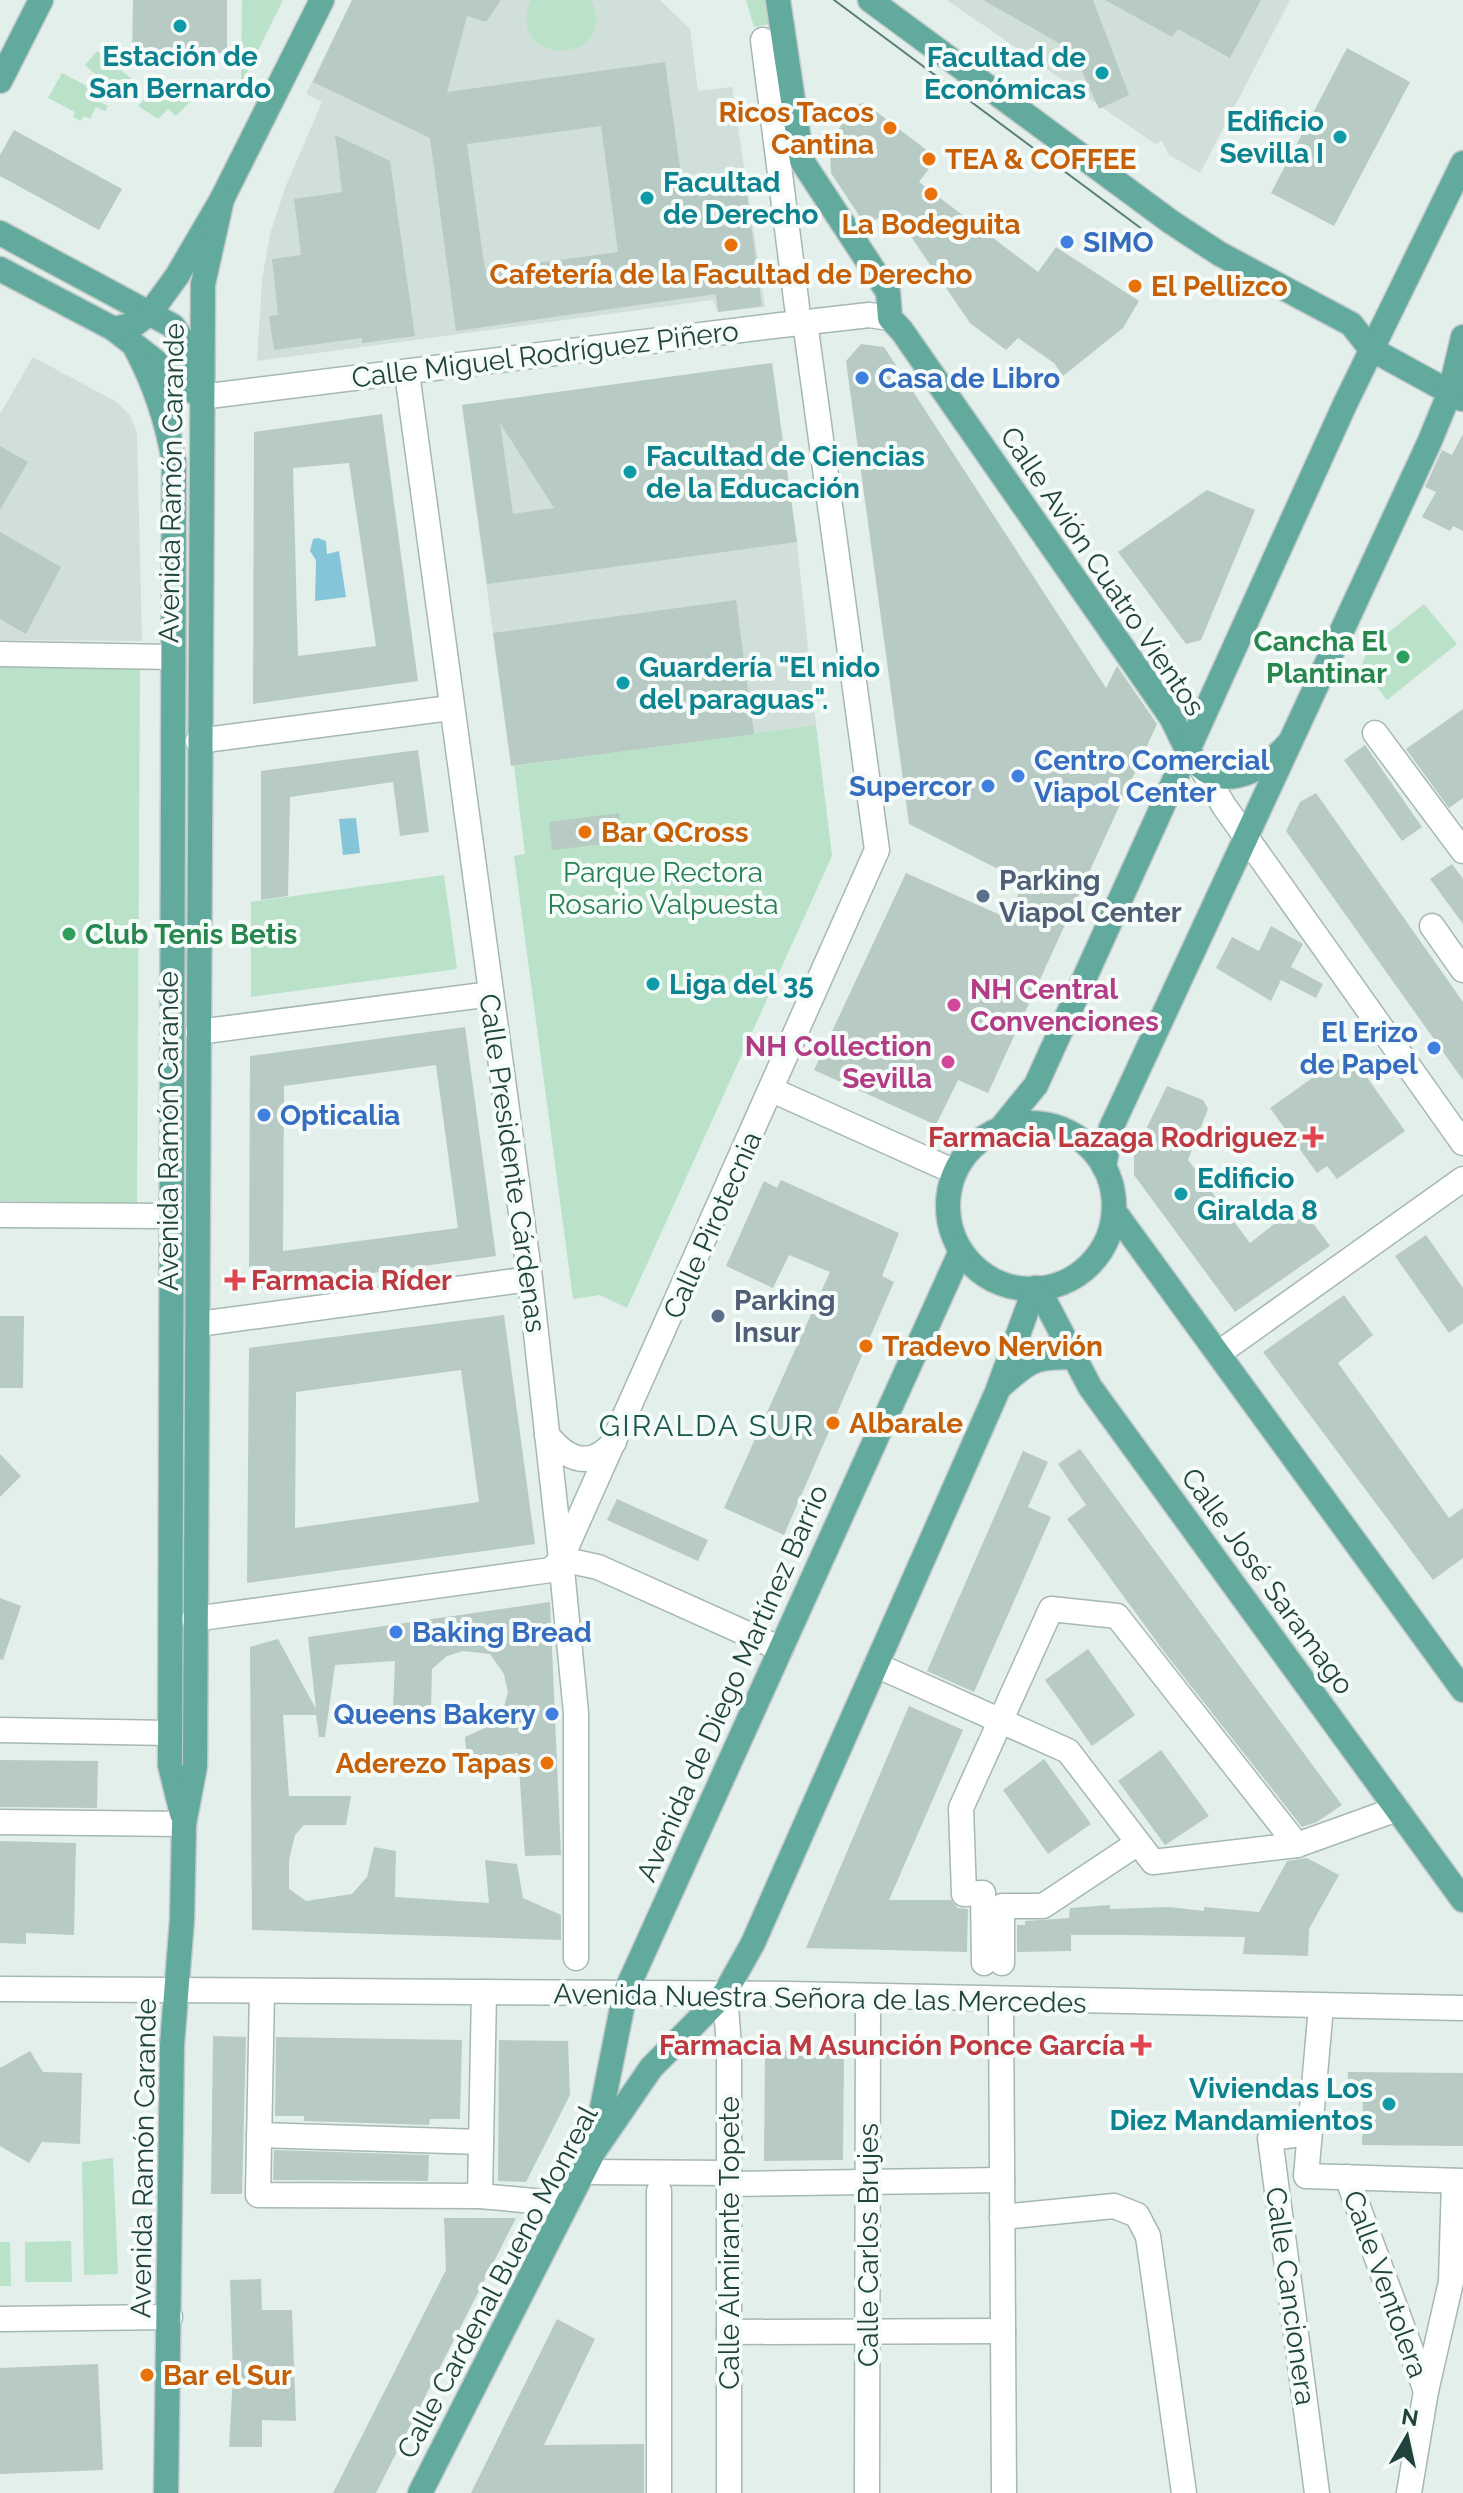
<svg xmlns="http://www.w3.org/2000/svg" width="1463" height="2493" font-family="Raleway,sans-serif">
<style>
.built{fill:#d1dfda}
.green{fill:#bae2c9}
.water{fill:#85c5da}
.building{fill:#b8cac4;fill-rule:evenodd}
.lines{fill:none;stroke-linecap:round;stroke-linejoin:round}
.minor-casing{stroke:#a5b8b3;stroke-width:27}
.major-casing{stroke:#c1cac9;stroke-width:27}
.minor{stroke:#fff;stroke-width:24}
.major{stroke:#63aa9e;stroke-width:24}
.tram{stroke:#5b7e78;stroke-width:2}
.culture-dot{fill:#0f9aa8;stroke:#f5fbf8;stroke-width:3}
.food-dot{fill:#e8710a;stroke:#f5fbf8;stroke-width:3}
.shop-dot{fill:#3f7fe0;stroke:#f5fbf8;stroke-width:3}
.leisure-dot{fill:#2e9e5b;stroke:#f5fbf8;stroke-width:3}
.service-dot{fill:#5c6f8a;stroke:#f5fbf8;stroke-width:3}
.hotel-dot{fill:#d1479c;stroke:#f5fbf8;stroke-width:3}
.health-dot{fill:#e0444e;stroke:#f5fbf8;stroke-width:3}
.labels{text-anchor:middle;stroke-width:8;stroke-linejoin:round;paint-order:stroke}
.culture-label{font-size:28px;font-weight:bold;fill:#0d838f;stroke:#f5fbf8;text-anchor:start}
.food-label{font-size:28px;font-weight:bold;fill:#c56008;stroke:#f5fbf8;text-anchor:start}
.shop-label{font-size:28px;font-weight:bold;fill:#366cbe;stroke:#f5fbf8;text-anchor:start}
.street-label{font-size:28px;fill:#20433d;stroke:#f5fbf8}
.leisure-label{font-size:28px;font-weight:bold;fill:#27864d;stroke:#f5fbf8;text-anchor:end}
.park-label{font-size:28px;fill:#257f50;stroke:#f5fbf8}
.service-label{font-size:28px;font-weight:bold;fill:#4e5e75;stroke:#f5fbf8;text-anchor:start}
.hotel-label{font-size:28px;font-weight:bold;fill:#b23c85;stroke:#f5fbf8;text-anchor:start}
.health-label{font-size:28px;font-weight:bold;fill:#be3a42;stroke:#f5fbf8;text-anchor:end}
.neighbourhood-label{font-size:30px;letter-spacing:2px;fill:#19584e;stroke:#f5fbf8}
</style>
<rect width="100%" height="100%" fill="#e3efeb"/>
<g class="built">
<path d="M352 0H660L690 29 698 91 732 87 765 307 718 312 713 300 257 361 262 280 270 234 285 188 322 102 306 94Z"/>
<path d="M947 0H1290L1200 173 1169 155 1162 141 1155 144Z"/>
<path d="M33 357 115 401 129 414 137 432 142 641 0 640V414Z"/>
<path d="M772 363 797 542 816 725 511 766 462 405Z"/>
</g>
<g class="green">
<path d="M242 0H283L241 85Z"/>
<path d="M531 0H591C623 64 502 70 531 0Z"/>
<path d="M746 0H771L777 23 754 27Z"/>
<path d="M97 51 132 79 114 99 105 90 108 86 85 65Z"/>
<path d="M62 73 89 87 85 94 108 106 105 111 96 107 90 119 84 116 81 121 73 117 75 112 48 98Z"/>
<path d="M173 82 194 98 176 116 168 109 158 119 138 106 154 88 161 95Z"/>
<path d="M1424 604 1457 644 1387 700 1361 666 1369 648Z"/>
<path d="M0 667 140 668 137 1203 0 1201Z"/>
<path d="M816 725 832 856 627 1308 600 1295 573 1299 514 856 525 854 514 766Z"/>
<path d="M444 875 457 969 251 997V902Z"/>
<path d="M113 2158 118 2274 84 2275 82 2162Z"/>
<path d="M71 2241 72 2282H25V2242Z"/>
<path d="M0 2242H10L11 2286H0Z"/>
</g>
<g class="water">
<path d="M318 538 326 541 327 554 339 551 346 597 315 601 316 560 310 551 313 539Z"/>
<path d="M356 818 360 853 343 855 339 819Z"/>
</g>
<g class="building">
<path d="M133 0H227V53H211V59L184 62 148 59 149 53H132Z"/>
<path d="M352 0H501L486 22 467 16 447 92 665 62 683 188 745 179 762 306 718 312 716 294 456 331 430 138 313 82ZM601 126 618 252 485 270 467 144Z"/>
<path d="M983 0H1093L1129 95 1099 109 1073 51Z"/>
<path d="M1105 0H1261L1230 58 1178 29 1172 37Z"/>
<path d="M1347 48 1410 82 1334 226 1271 193Z"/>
<path d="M865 103 937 158 919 182 1038 272 1056 247 1139 301 1123 328 1063 376 1054 363 1018 338 1006 350 970 323 892 209 866 226 831 173 830 150 849 106Z"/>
<path d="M14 130 122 189 99 230 0 176V155Z"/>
<path d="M335 135 390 161 415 336 362 343V338L274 350 269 316 278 315 272 259 301 255 294 199 342 192Z"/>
<path d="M861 344 884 347 1106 688 1117 666 1157 724 988 1093 958 1080 936 1125 814 1070 906 873 1007 918 1024 882 909 824 846 361Z"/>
<path d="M772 363 797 542 487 584 462 405ZM500 423 554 508 513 514Z"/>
<path d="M382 414 418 681 253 704 254 432ZM349 463 376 646 298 656 293 468Z"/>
<path d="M1463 434V531L1453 526 1450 531 1422 517 1436 492 1425 487 1442 450 1452 455Z"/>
<path d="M0 446 28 462 0 510Z"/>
<path d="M1207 490 1255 510 1201 640 1186 644 1118 552Z"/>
<path d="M0 532 61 567 26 634 0 619Z"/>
<path d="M736 600 754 734 511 766 493 633Z"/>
<path d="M1463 709V798L1449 808 1406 749Z"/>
<path d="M1365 745 1422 827 1402 841 1344 760Z"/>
<path d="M418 750 429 832 400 836 393 782 290 797 288 896 261 900V771Z"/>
<path d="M1316 793 1463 1002V1080L1286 831 1300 802Z"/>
<path d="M619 813 622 842 552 850 549 822Z"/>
<path d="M1452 864 1463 879V924L1430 879Z"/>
<path d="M1271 926 1303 944 1291 967 1323 984 1316 998 1281 980 1271 1001 1216 968 1232 937 1259 951Z"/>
<path d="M465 1027 496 1256 249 1290 250 1056ZM436 1065 458 1228 283 1251 284 1086Z"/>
<path d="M1349 1052 1405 1131 1337 1179 1327 1166 1317 1173 1270 1108Z"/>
<path d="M1167 1086 1203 1100 1208 1109 1188 1160 1250 1243 1288 1213 1295 1222 1306 1214 1330 1246 1235 1312 1134 1175V1154Z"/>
<path d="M781 1180 899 1233 882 1276 894 1282 784 1535 724 1508 830 1272 789 1255 773 1288 726 1266 764 1181 777 1188Z"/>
<path d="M1426 1235 1463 1288V1323L1449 1333 1395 1256Z"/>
<path d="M1344 1295 1373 1335 1338 1363 1449 1518 1463 1508V1558L1433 1580 1263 1352Z"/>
<path d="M504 1315 535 1544 247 1583 249 1348ZM461 1370 479 1502 295 1528 296 1392Z"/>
<path d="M0 1316H24L23 1388H0Z"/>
<path d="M1080 1449 1342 1805 1317 1822 1302 1827 1165 1653 1067 1519 1086 1505 1058 1464Z"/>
<path d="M1023 1451 1048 1462 1028 1507 1051 1517 974 1692 927 1671Z"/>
<path d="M0 1454 21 1476 0 1497Z"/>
<path d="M617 1499 708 1540 698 1561 607 1520Z"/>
<path d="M0 1598 21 1606 3 1660 0 1659Z"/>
<path d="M550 1602 561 1855 525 1856 518 1753 467 1761 465 1737 500 1721 508 1692 504 1674 490 1654 463 1651 447 1656 432 1669 431 1707 393 1709 395 1661 335 1665 325 1737H319L316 1715H283L289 1796H351L346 1825H304L295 1835 289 1860V1889L306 1901 352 1894 367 1877 374 1847 396 1851 395 1897 489 1903 485 1860 517 1864 523 1898 561 1915V1940L252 1930 250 1647 278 1639 316 1709 308 1637Z"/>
<path d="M1088 1649 1135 1715 1092 1746 1045 1680Z"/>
<path d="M909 1706 963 1730 889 1900H951L958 1908 968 1909 967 1952 806 1948Z"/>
<path d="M1161 1750 1209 1816 1165 1845 1118 1781Z"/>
<path d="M1044 1759 1091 1824 1048 1854 1003 1790Z"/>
<path d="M0 1760 98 1761 97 1808 0 1807Z"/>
<path d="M0 1841 76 1843 74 1935 26 1933V1944L0 1943Z"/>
<path d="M1307 1858 1339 1875 1309 1929 1308 1956 1243 1954 1245 1937 1129 1935H1071V1951L1017 1952V1925H1025V1921L1069 1918 1070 1908 1110 1905V1909L1169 1907 1204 1911V1907L1259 1912 1287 1861Z"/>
<path d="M213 2036 246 2037 242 2194H211Z"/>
<path d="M276 2037 462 2040 460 2119H430L429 2125 304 2121V2116H275Z"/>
<path d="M499 2040 568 2041 570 2095 526 2182 498 2181Z"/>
<path d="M765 2050 844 2051 843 2160 764 2161Z"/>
<path d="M30 2051 43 2072 82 2073 80 2144 42 2142 29 2163 0 2146V2068Z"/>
<path d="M1348 2072 1463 2073V2146L1362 2145 1363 2097H1347Z"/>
<path d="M274 2150 429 2155 428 2181 273 2180Z"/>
<path d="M444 2218H516L376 2493H333L446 2270Z"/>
<path d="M261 2279 262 2310H292L296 2421 262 2420V2447H229L233 2375 230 2280Z"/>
<path d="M557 2319 595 2339 544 2445 644 2444V2493H471Z"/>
<path d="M98 2364 103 2470 0 2474V2368Z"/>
</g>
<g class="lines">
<defs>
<g id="minor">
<path d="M763 40 797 307"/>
<path d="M407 373 530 1279 561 1559 576 1713V1958"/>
<path d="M201 397 773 326 869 315 890 318"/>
<path d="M0 654 172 657"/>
<path d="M1375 733 1463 851"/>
<path d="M198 741 450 708"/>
<path d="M1201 767 1224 806 1463 1143"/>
<path d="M1432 926 1463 970"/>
<path d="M198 1032 491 994"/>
<path d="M772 1090 955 1172"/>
<path d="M0 1215 170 1216"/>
<path d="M199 1324 530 1279"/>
<path d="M1219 1353 1463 1179"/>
<path d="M547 1435C567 1460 590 1470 614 1442"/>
<path d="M561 1559 598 1567 781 1649"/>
<path d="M194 1619 551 1570 561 1559 877 850 805 322"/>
<path d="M876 1665 1068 1751 1153 1862 1297 1845 1397 1809"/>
<path d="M0 1730 170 1733"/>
<path d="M0 1822 184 1824"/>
<path d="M984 1963 983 1893 964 1894 961 1808 1051 1609 1117 1616 1297 1845"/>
<path d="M1002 1963V1906H1043L1138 1843"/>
<path d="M0 1989 789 1994 1463 2008"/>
<path d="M262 1991 258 2195 480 2196 567 2204"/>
<path d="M725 1993 729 2047V2493"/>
<path d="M1001 2001 1004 2493"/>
<path d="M1321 2007 1306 2176 1463 2181"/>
<path d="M1309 2133 1270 2138 1317 2493"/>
<path d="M259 2135 481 2142"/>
<path d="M583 2172 729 2173"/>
<path d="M1347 2177 1426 2391"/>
<path d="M729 2184 1002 2180"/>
<path d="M659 2191V2493"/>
<path d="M480 2196 484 1992"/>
<path d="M1002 2217 1114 2206 1137 2215 1148 2236 1184 2493"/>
<path d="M0 2319 170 2317"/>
<path d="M729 2332 1003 2331"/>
<path d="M867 2493 868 1996"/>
<path d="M1409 2493 1426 2391 1451 2282 1454 2181"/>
</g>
<g id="major">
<path d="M778 0 802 161 888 292 890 318 902 331 1171 717C1180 733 1186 753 1200 766 1228 792 1270 765 1289 743"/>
<path d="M870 0 1171 222 1220 254 1351 324 1371 349 1462 399"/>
<path d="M0 81 41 0"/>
<path d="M0 233 173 326 187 347 195 374"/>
<path d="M0 269 114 329 201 397"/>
<path d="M114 329 135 324 150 313 177 276 222 199 322 0"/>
<path d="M135 347C155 384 167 420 174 462L170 1765 182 1814"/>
<circle cx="1031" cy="1206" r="83"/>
<path d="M1001 1128 1036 1085 1345 404 1463 163"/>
<path d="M1104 1167 1111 1128 1429 443 1450 392 1463 337"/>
<path d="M1114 1211 1463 1690"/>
<path d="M1038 1288 1090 1387 1463 1900"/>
<path d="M1002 1385C1031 1359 1035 1357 1074 1357"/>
<path d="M596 2138 625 1993 961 1251"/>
<path d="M166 2493 172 2045 182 1920 184 1824 195 1766 203 284 222 199"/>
<path d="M420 2493 594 2151 651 2068 725 1993 753 1943 997 1392 1035 1288"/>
</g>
</defs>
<use href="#minor" class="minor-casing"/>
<use href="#major" class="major-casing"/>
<use href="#minor" class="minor"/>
<use href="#major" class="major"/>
<path class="tram" d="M834 0 1146 232"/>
</g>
<g class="culture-dot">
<circle cx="180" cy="26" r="8"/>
<circle cx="1102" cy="73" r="8"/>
<circle cx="1340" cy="137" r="8"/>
<circle cx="647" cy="198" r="8"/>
<circle cx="630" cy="472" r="8"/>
<circle cx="623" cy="683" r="8"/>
<circle cx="653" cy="984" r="8"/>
<circle cx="1181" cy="1194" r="8"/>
<circle cx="1389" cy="2104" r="8"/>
</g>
<g class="food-dot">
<circle cx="890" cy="128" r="8"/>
<circle cx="929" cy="159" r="8"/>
<circle cx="931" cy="194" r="8"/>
<circle cx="731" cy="245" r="8"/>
<circle cx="1135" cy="286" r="8"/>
<circle cx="585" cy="832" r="8"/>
<circle cx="866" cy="1346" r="8"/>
<circle cx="833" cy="1423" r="8"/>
<circle cx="547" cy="1763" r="8"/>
<circle cx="147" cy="2375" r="8"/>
</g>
<g class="shop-dot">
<circle cx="1067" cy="242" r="8"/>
<circle cx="862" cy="378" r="8"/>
<circle cx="1018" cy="776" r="8"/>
<circle cx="988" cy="786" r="8"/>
<circle cx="1434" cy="1048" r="8"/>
<circle cx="264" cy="1115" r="8"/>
<circle cx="396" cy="1632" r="8"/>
<circle cx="552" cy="1714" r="8"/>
</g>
<g class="leisure-dot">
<circle cx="1403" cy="657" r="8"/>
<circle cx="69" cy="934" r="8"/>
</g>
<g class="service-dot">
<circle cx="983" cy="896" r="8"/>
<circle cx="718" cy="1316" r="8"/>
</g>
<g class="hotel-dot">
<circle cx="954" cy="1005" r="8"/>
<circle cx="948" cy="1062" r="8"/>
</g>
<g class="health-dot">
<path d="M1309 1125h8v8h8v8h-8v8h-8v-8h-8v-8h8z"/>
<path d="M231 1268h8v8h8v8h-8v8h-8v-8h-8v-8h8z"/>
<path d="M1137 2033h8v8h8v8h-8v8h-8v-8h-8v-8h8z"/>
</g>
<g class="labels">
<g class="culture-label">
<text x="180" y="66" text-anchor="middle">Estación de<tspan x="180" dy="32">San Bernardo</tspan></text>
<text x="1086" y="67" text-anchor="end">Facultad de<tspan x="1086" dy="32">Económicas</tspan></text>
<text x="1324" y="131" text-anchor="end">Edificio<tspan x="1324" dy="32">Sevilla I</tspan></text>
<text x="663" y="192">Facultad<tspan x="663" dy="32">de Derecho</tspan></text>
<text x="646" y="466">Facultad de Ciencias<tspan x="646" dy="32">de la Educación</tspan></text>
<text x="639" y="677">Guardería "El nido<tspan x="639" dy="32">del paraguas".</tspan></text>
<text x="669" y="994">Liga del 35</text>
<text x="1197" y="1188">Edificio<tspan x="1197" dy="32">Giralda 8</tspan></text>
<text x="1373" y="2098" text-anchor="end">Viviendas Los<tspan x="1373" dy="32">Diez Mandamientos</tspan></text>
</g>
<g class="food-label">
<text x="874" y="122" text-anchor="end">Ricos Tacos<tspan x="874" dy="32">Cantina</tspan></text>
<text x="945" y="169">TEA &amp; COFFEE</text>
<text x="931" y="234" text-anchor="middle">La Bodeguita</text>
<text x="731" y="284" text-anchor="middle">Cafetería de la Facultad de Derecho</text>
<text x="1151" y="296">El Pellizco</text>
<text x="601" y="842">Bar QCross</text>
<text x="882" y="1356">Tradevo Nervión</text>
<text x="849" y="1433">Albarale</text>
<text x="531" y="1773" text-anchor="end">Aderezo Tapas</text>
<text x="163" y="2385">Bar el Sur</text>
</g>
<g class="shop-label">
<text x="1083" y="252">SIMO</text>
<text x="878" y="388">Casa de Libro</text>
<text x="1034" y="770">Centro Comercial<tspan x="1034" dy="32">Viapol Center</tspan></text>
<text x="972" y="796" text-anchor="end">Supercor</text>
<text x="1418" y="1042" text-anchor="end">El Erizo<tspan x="1418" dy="32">de Papel</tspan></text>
<text x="280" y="1125">Opticalia</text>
<text x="412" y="1642">Baking Bread</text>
<text x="536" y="1724" text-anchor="end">Queens Bakery</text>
</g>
<g class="street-label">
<text transform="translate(545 354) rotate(-7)" y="10">Calle Miguel Rodríguez Piñero</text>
<text transform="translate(171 483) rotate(-89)" y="10">Avenida Ramón Carande</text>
<text transform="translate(1103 571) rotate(56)" y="10">Calle Avión Cuatro Vientos</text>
<text transform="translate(168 1131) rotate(-90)" y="10">Avenida Ramón Carande</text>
<text transform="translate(513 1163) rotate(82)" y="10">Calle Presidente Cárdenas</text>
<text transform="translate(712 1225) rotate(-66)" y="10">Calle Pirotecnia</text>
<text transform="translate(1268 1581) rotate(54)" y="10">Calle José Saramago</text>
<text transform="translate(732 1683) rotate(-66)" y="10">Avenida de Diego Martínez Barrio</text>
<text transform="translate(820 1998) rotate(1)" y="10">Avenida Nuestra Señora de las Mercedes</text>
<text transform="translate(143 2158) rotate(-89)" y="10">Avenida Ramón Carande</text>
<text transform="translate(729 2243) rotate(-90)" y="10">Calle Almirante Topete</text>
<text transform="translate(868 2245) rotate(-90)" y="10">Calle Carlos Brujes</text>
<text transform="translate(497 2282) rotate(-62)" y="10">Calle Cardenal Bueno Monreal</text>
<text transform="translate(1386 2284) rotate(70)" y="10">Calle Ventolera</text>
<text transform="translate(1291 2296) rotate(82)" y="10">Calle Cancionera</text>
</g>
<g class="leisure-label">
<text x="1387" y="651">Cancha El<tspan x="1387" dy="32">Plantinar</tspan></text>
<text x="85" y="944" text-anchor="start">Club Tenis Betis</text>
</g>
<g class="park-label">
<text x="663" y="882">Parque Rectora<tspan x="663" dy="32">Rosario Valpuesta</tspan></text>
</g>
<g class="service-label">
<text x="999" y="890">Parking<tspan x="999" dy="32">Viapol Center</tspan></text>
<text x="734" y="1310">Parking<tspan x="734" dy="32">Insur</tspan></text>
</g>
<g class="hotel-label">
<text x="970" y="999">NH Central<tspan x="970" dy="32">Convenciones</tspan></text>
<text x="932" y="1056" text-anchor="end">NH Collection<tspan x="932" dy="32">Sevilla</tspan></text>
</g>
<g class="health-label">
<text x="1297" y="1147">Farmacia Lazaga Rodriguez</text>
<text x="251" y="1290" text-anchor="start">Farmacia Ríder</text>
<text x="1125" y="2055">Farmacia M Asunción Ponce García</text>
</g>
<g class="neighbourhood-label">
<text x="707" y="1436">GIRALDA SUR</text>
</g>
</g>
<g transform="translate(1407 2437) rotate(9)" stroke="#f5fbf8" stroke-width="6" paint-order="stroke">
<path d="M0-6L14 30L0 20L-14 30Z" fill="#20433d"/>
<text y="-12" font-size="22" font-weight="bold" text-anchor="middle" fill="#20433d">N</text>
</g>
</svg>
